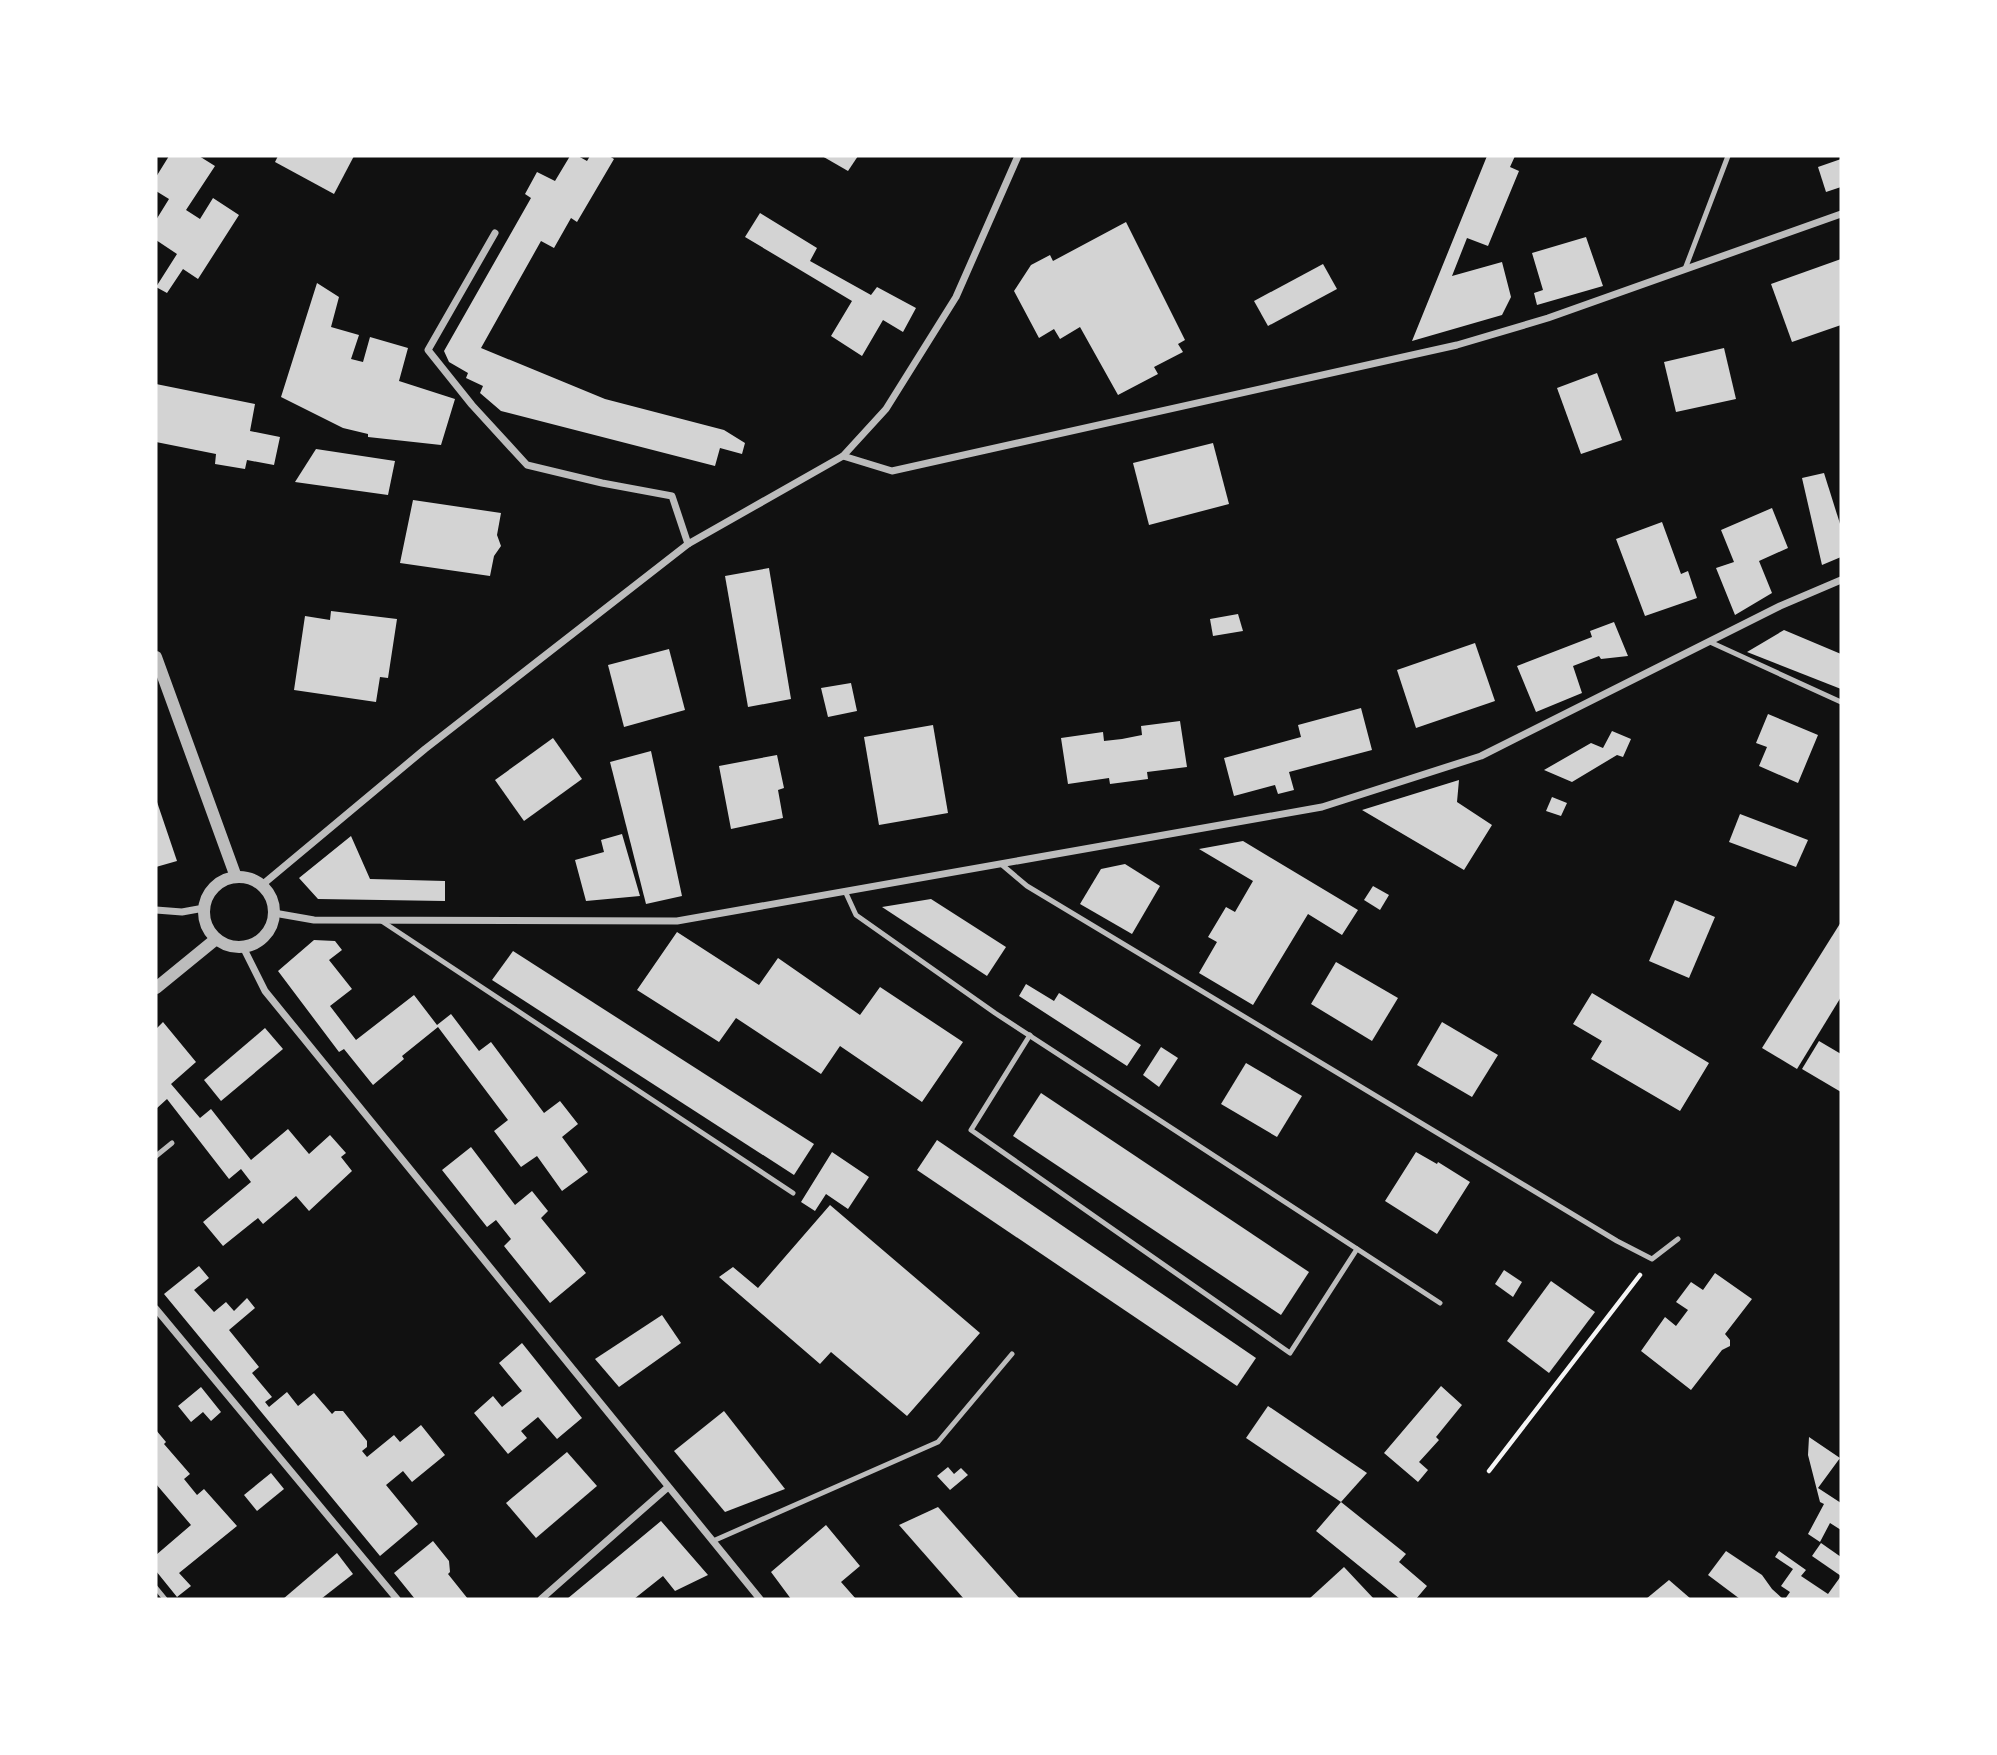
<svg xmlns="http://www.w3.org/2000/svg" width="1997" height="1755" font-family="'Fira Sans',sans-serif">
<style>
.building{fill:#d3d3d3}
.lines{fill:none;stroke-linecap:round;stroke-linejoin:round}
.path{stroke:#f5f5f5;stroke-width:4.5}
.service{stroke:#bcbcbc;stroke-width:5}
.minor{stroke:#bcbcbc;stroke-width:7}
.tertiary{stroke:#bcbcbc;stroke-width:12}
</style>
<rect width="100%" height="100%" fill="#111"/>
<g class="building">
<path d="M169 156H199L215 166 186 210 200 219 213 198 239 215 198 279 183 269 167 293 156 287 177 254 156 240V220L169 199 156 191V177Z"/>
<path d="M278 156H354L334 194 275 162Z"/>
<path d="M570 156H578L587 161 590 156H609L614 159 577 222 571 218 554 248 541 241 481 348 605 399 724 430 745 443 742 454 720 448 715 466 501 411 480 393 483 386 466 378 468 373 449 362 444 351 531 198 525 194 537 172 555 181Z"/>
<path d="M822 156H858L848 171Z"/>
<path d="M1487 156H1515L1510 167 1519 171 1488 246 1467 238 1452 276 1502 262 1511 297 1502 315 1412 341Z"/>
<path d="M1841 159V187L1826 192 1818 167Z"/>
<path d="M760 213 817 248 810 261 871 295 877 287 916 308 903 332 883 320 862 356 831 336 852 301 745 237Z"/>
<path d="M1126 222 1185 340 1178 344 1183 352 1154 367 1158 374 1118 395 1080 327 1060 339 1054 329 1039 338 1014 291 1031 265 1050 255 1053 261Z"/>
<path d="M1586 237 1603 286 1537 305 1534 293 1543 290 1532 253Z"/>
<path d="M1841 259V325L1792 342 1771 284Z"/>
<path d="M1323 264 1337 289 1268 326 1254 301Z"/>
<path d="M317 283 339 297 331 327 359 335 351 359 363 362 370 337 408 348 399 381 455 399 441 445 368 437V434L343 428 281 397Z"/>
<path d="M1724 348 1736 399 1676 412 1664 362Z"/>
<path d="M1597 373 1622 440 1581 454 1557 388Z"/>
<path d="M156 384 255 404 250 431 280 437 274 465 247 460 245 469 215 464 216 454 156 442Z"/>
<path d="M1213 443 1229 504 1149 525 1133 463Z"/>
<path d="M316 449 395 461 388 495 295 482Z"/>
<path d="M1824 473 1841 527V557L1822 565 1802 478Z"/>
<path d="M413 500 501 513 497 535 501 546 494 556 490 576 400 563Z"/>
<path d="M1772 508 1788 548 1759 561 1772 593 1735 615 1716 568 1734 562 1721 530Z"/>
<path d="M1662 522 1681 574 1688 571 1697 598 1645 616 1616 539Z"/>
<path d="M769 568 791 699 748 707 725 576Z"/>
<path d="M331 611 397 619 388 678 380 677 376 702 294 690 305 616 330 620Z"/>
<path d="M1238 614 1243 631 1213 636 1210 619Z"/>
<path d="M1614 622 1628 656 1601 659 1599 656 1573 666 1582 693 1536 712 1517 666 1592 637 1590 631Z"/>
<path d="M1784 630 1841 654V689L1747 652Z"/>
<path d="M1475 643 1495 701 1416 728 1397 670Z"/>
<path d="M669 649 685 710 624 727 608 665Z"/>
<path d="M851 683 857 711 828 717 821 688Z"/>
<path d="M1361 708 1372 750 1289 772 1294 790 1278 794 1275 785 1234 796 1224 758 1301 737 1298 725Z"/>
<path d="M1768 714 1818 735 1798 783 1759 766 1767 747 1756 743Z"/>
<path d="M1180 721 1187 767 1147 772 1148 779 1110 784 1109 778 1068 784 1061 738 1103 732 1104 741 1122 739 1142 735 1141 726Z"/>
<path d="M933 725 948 813 879 825 864 737Z"/>
<path d="M1612 731 1631 739 1623 757 1617 755 1572 782 1544 770 1591 743 1603 748Z"/>
<path d="M553 738 582 779 524 821 495 780Z"/>
<path d="M651 751 682 896 646 904 610 762Z"/>
<path d="M777 755 784 788 778 790 783 818 731 829 719 766Z"/>
<path d="M1459 780 1457 802 1492 825 1464 870 1362 810Z"/>
<path d="M1552 797 1567 803 1561 816 1546 811Z"/>
<path d="M156 799 177 861 156 867Z"/>
<path d="M1740 814 1808 840 1796 867 1729 842Z"/>
<path d="M622 834 640 896 586 901 575 860 604 852 601 840Z"/>
<path d="M351 836 370 879 445 881V901L318 899 299 878Z"/>
<path d="M1243 841 1358 910 1342 935 1308 914 1253 1005 1199 973 1217 942 1208 937 1226 907 1235 912 1253 881 1199 849Z"/>
<path d="M1125 864 1160 886 1132 934 1080 904 1101 869Z"/>
<path d="M1373 886 1389 895 1380 910 1364 900Z"/>
<path d="M931 899 1006 947 987 976 882 907Z"/>
<path d="M1675 900 1715 917 1689 978 1649 961Z"/>
<path d="M1841 922V997L1797 1069 1762 1048Z"/>
<path d="M677 932 759 985 778 958 860 1015 880 987 963 1042 922 1102 840 1046 821 1074 736 1018 719 1042 637 990Z"/>
<path d="M314 940 335 941 342 950 329 960 352 989 330 1006 356 1040 414 995 437 1025 451 1014 479 1051 491 1042 544 1113 560 1101 578 1124 562 1137 588 1172 562 1191 537 1156 521 1167 494 1131 508 1120 438 1027 402 1056 404 1059 373 1085 344 1049 339 1052 278 971Z"/>
<path d="M513 951 814 1144 794 1175 492 980Z"/>
<path d="M1336 962 1398 998 1372 1041 1311 1004Z"/>
<path d="M1026 984 1054 1001 1059 993 1141 1045 1127 1066 1019 996Z"/>
<path d="M1592 993 1709 1063 1680 1111 1591 1059 1602 1041 1573 1024Z"/>
<path d="M163 1022 196 1062 171 1084 200 1118 211 1109 251 1160 288 1129 309 1154 330 1135 346 1153 341 1157 352 1171 309 1211 296 1196 263 1224 258 1218 223 1246 203 1222 251 1182 241 1169 229 1179 167 1099 156 1109V1029Z"/>
<path d="M1442 1022 1498 1055 1472 1097 1417 1065Z"/>
<path d="M265 1028 283 1049 221 1101 204 1080Z"/>
<path d="M1819 1041 1841 1054V1092L1802 1069Z"/>
<path d="M1161 1047 1178 1058 1159 1087 1143 1075Z"/>
<path d="M1246 1063 1302 1096 1277 1137 1221 1104Z"/>
<path d="M1041 1093 1309 1272 1281 1315 1013 1136Z"/>
<path d="M937 1140 1256 1358 1237 1386 917 1170Z"/>
<path d="M471 1147 515 1205 532 1191 548 1211 541 1218 586 1273 550 1303 504 1246 511 1239 496 1220 487 1227 442 1170Z"/>
<path d="M832 1152 869 1177 848 1209 826 1194 815 1211 801 1202Z"/>
<path d="M1416 1152 1437 1164 1438 1162 1470 1182 1437 1234 1385 1201Z"/>
<path d="M830 1205 980 1333 907 1416 831 1352 820 1364 719 1277 733 1267 758 1288Z"/>
<path d="M199 1266 209 1278 194 1290 214 1312 226 1302 234 1311 247 1298 255 1308 229 1330 259 1367 252 1373 272 1397 265 1402 269 1407 287 1392 298 1406 314 1393 332 1414 335 1411H343L367 1441V1447L362 1451 367 1457 394 1435 400 1442 421 1425 445 1455 412 1482 403 1471 386 1485 418 1524 380 1556 164 1294Z"/>
<path d="M1504 1270 1522 1282 1513 1297 1495 1284Z"/>
<path d="M1715 1273 1752 1299 1725 1334 1730 1340V1346L1722 1350 1691 1390 1641 1351 1665 1317 1676 1326 1688 1310 1676 1302 1691 1282 1703 1290Z"/>
<path d="M1551 1281 1595 1312 1549 1373 1507 1341Z"/>
<path d="M662 1315 681 1343 619 1387 595 1359Z"/>
<path d="M522 1343 582 1418 557 1439 538 1417 521 1431 527 1438 508 1454 474 1413 493 1396 502 1407 522 1391 499 1363Z"/>
<path d="M1441 1386 1462 1405 1436 1437 1439 1440 1419 1462 1428 1470 1418 1482 1384 1453Z"/>
<path d="M201 1387 221 1412 211 1421 203 1412 191 1422 178 1406Z"/>
<path d="M1268 1406 1367 1473 1341 1502 1246 1438Z"/>
<path d="M724 1411 785 1489 725 1512 674 1451Z"/>
<path d="M156 1430 166 1442 164 1444 190 1474 184 1479 197 1495 204 1489 237 1526 179 1573 191 1586 177 1597 156 1571V1555L191 1525 156 1484Z"/>
<path d="M1809 1437 1840 1458 1818 1488 1841 1503V1530L1830 1523 1820 1542 1808 1534 1824 1504 1820 1502 1808 1455Z"/>
<path d="M567 1452 597 1486 536 1538 506 1503Z"/>
<path d="M948 1467 954 1474 961 1468 968 1475 950 1490 937 1476Z"/>
<path d="M271 1473 284 1489 257 1511 244 1495Z"/>
<path d="M1341 1502 1406 1554 1399 1562 1427 1586 1416 1599H1400L1316 1531Z"/>
<path d="M938 1507 1020 1599H964L899 1525Z"/>
<path d="M661 1521 708 1575 675 1591 663 1576 634 1599H567Z"/>
<path d="M826 1525 860 1566 841 1582 856 1599H791L771 1572Z"/>
<path d="M433 1541 449 1561 450 1572 448 1574 468 1599H415L394 1573Z"/>
<path d="M1821 1543 1841 1557V1576L1812 1556Z"/>
<path d="M1726 1551 1762 1575 1772 1589 1783 1599H1740L1708 1575Z"/>
<path d="M1779 1551 1806 1570 1801 1576 1828 1594 1841 1576V1599H1785L1790 1592 1781 1586 1793 1569 1775 1557Z"/>
<path d="M337 1553 353 1574 321 1599H283Z"/>
<path d="M1344 1567 1374 1599H1309Z"/>
<path d="M1669 1580 1691 1599H1646Z"/>
</g>
<g class="lines">
<path class="path" d="M1489 1471 1640 1275"/>
<g class="service">
<path d="M1685 269 1728 156"/>
<path d="M1710 642 1841 702"/>
<path d="M1001 864 1027 886 1617 1241 1652 1259 1678 1239"/>
<path d="M845 891 856 915 995 1013 1440 1303"/>
<path d="M380 920 793 1193"/>
<path d="M1030 1035 971 1130 1290 1353 1357 1249"/>
<path d="M156 1156 172 1143"/>
<path d="M713 1541 938 1442 1012 1354"/>
<path d="M156 1588 165 1599"/>
</g>
<g class="minor">
<path d="M495 233 428 350 472 405 527 465 602 483 672 496 688 544"/>
<path d="M843 456 892 471 1457 345 1548 318 1841 214"/>
<path d="M262 885 425 749 688 544 843 456 886 409 956 297 1018 156"/>
<path d="M156 910 182 912 204 908"/>
<path d="M274 913 314 920 677 921 1322 807 1481 756 1780 606 1841 580"/>
<path d="M243 947 265 991 760 1599"/>
<path d="M156 1309 397 1599"/>
<path d="M541 1599 668 1487"/>
</g>
<g class="tertiary">
<path d="M156 657 236 877"/>
<circle cx="239" cy="912" r="35"/>
<path d="M156 988 216 939"/>
</g>
</g>
<rect width="1997" height="1755" fill="none" stroke="#ffffff" stroke-width="315"/>
</svg>
